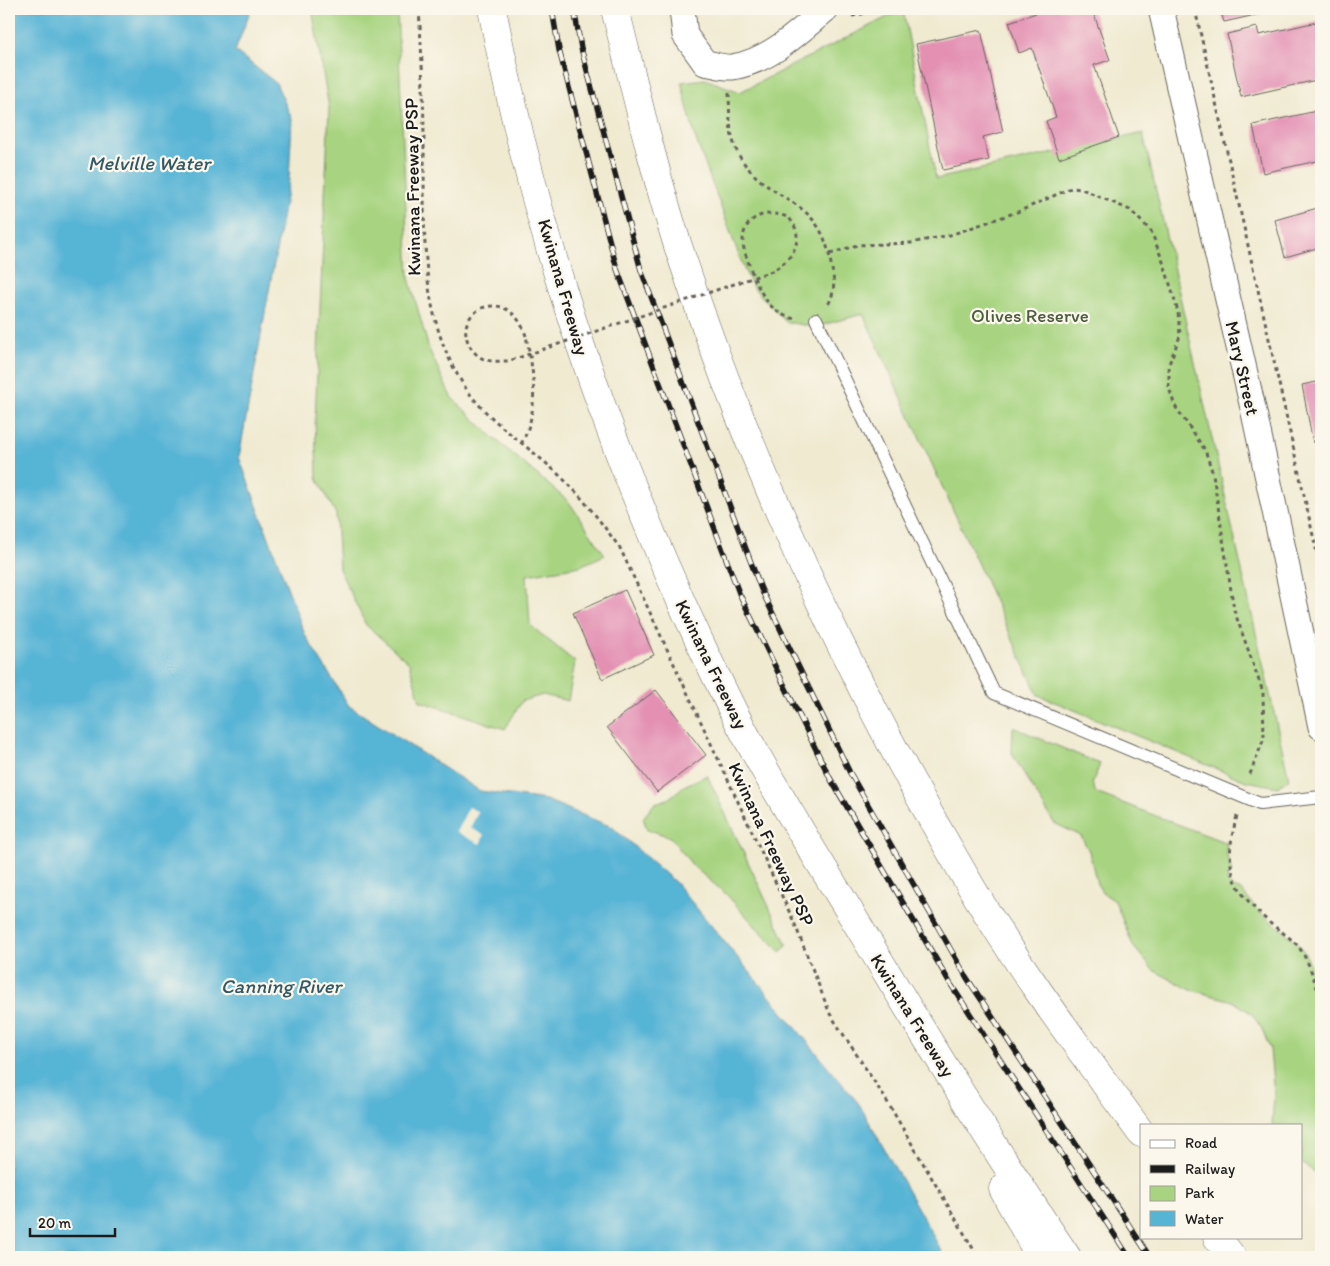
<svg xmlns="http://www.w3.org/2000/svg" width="1330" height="1266" font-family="Itim,sans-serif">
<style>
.green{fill:#a8d481;stroke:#62784e}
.water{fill:#56b4d5;stroke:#396878}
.pier{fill:#f0ead1}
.building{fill:#e390b3}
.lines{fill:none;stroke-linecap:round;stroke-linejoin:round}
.lane-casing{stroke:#66645b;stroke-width:14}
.street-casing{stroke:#66645b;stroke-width:27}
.highway-casing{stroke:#66645b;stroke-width:29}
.path{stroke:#66645b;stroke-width:3;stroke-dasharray:4 4;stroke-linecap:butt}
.lane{stroke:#fff;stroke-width:12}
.street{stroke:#fff;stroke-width:25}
.highway{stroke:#fff;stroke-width:28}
.rail-casing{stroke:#1c1c1c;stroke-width:5.5}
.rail{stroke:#fbf7ec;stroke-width:4;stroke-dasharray:11;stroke-linecap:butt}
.path-bridge{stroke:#66645b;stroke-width:3;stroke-dasharray:4 4;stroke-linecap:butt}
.labels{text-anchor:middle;stroke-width:4.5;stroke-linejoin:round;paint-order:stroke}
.street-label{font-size:19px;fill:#1c1c1c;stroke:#fbf7ec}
.park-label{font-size:19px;fill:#4d5c3f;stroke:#fbf7ec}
.water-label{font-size:20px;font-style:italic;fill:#335966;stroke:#fbf7ec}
</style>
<rect width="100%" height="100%" fill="#fbf7ec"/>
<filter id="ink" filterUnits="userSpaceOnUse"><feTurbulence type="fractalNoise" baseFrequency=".02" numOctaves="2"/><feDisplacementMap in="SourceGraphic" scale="10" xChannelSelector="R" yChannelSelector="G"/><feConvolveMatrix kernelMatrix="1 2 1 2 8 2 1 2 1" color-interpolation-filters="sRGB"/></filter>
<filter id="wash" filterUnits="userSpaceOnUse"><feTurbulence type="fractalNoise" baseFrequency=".0096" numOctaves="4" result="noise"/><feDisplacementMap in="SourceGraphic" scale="20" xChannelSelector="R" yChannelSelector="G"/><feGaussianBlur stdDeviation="1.12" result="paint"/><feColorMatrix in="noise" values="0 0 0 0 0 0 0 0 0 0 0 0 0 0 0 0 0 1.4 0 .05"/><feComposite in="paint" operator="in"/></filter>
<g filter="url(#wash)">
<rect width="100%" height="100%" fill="#f0ead1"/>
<g class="green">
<path d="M312 9H397L409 278 429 349 451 397 495 439 569 502 605 555 580 566 527 575 530 625 575 662 568 701 543 695 522 701 505 729 420 701 409 663 366 625 339 569 336 514 317 478 315 420 329 108Z"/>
<path d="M903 9 936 179 1143 133 1289 779 1278 787 1246 781 1038 695 863 314 815 327 786 322 753 287 744 269 695 137 681 82 705 79 740 92Z"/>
<path d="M1013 727 1100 764 1092 784 1096 793 1227 843 1226 852 1232 872 1227 876C1228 886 1232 889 1241 890 1248 899 1256 909 1264 916 1278 927 1294 937 1304 952 1315 968 1310 989 1321 1006V1176L1301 1163V1125H1272L1274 1095 1270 1049 1262 1029 1252 1014 1233 1001 1191 990 1153 970 1133 946 1115 901 1103 893 1097 884 1089 851 1081 836 1054 823 1012 754Z"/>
<path d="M707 775 787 945 781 952 758 929 727 895 694 867 670 837 647 829 643 818 655 803 668 799 684 786Z"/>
</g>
<path class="water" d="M9 9H251L235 51 276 83 292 119 289 180 239 457 305 635 349 706 480 791 546 800 612 827 675 882 859 1104 945 1257H9Z"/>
<path class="pier" d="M469 807 478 812 470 828 484 835 480 844 456 832Z"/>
<g id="blocks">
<g class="building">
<path d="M1048 9H1092L1110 60 1094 65 1119 137 1059 158 1046 121 1056 117 1032 48 1019 53 1009 22Z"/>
<path d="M1220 9H1278V10L1224 22Z"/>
<path d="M1321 21V79L1241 97 1227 34 1257 27 1259 35Z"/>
<path d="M981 30 1003 132 983 137 989 160 943 170 916 44Z"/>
<path d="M1321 110V160L1263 173 1253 125Z"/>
<path d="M1321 207V247L1285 257 1275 220Z"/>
<path d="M1321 381V441L1313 443 1302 385Z"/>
<path d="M625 590 654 655 602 679 573 613Z"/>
<path d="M656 690 706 755 657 792 607 727Z"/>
</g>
</g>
</g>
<g filter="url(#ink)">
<use href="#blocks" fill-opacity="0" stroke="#66645b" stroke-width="1"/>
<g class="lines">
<defs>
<path id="lane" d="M816 319 994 693 1260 804 1321 797"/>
<g id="street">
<path d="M682 9 685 35 705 63C713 64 724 68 732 67 768 62 799 32 826 9"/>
<path d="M1161 9 1253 408 1321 727"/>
</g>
<g id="highway">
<path d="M492 9C539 253 622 489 733 711 770 783 814 853 856 922 924 1035 993 1148 1067 1257"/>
<path d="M615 9C635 88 653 168 678 246 751 469 851 683 970 885 1021 972 1082 1052 1141 1133"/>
<path d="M1003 1189 1040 1257"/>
<path d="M1217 1237 1232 1257"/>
</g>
</defs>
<use href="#lane" class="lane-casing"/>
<use href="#street" class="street-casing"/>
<use href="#highway" class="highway-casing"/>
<g class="path">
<path d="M419 9C422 56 424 102 424 149 425 233 417 322 470 394 494 425 528 446 557 473 582 496 600 521 620 548L794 922 830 1014 885 1098 978 1257"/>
<path d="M1195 9 1321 571"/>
<path d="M852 16 885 9"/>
<path d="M729 93C730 118 728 142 744 163 777 207 820 196 831 264 834 279 836 290 828 305"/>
<path d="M830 254 857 245 911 243 950 235 1020 211 1071 188 1082 189 1130 210 1151 231 1165 267 1178 312 1180 336 1169 364V388L1175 406 1205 450 1213 474 1234 610 1263 692 1264 738 1249 777"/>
<path d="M751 270C760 292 770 315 796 319"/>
<path d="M521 444C540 410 534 373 526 336"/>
<path d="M1237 816C1222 868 1232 889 1271 924 1280 931 1291 938 1298 946 1310 962 1314 981 1321 999"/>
</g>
<use href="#lane" class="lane"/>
<use href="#street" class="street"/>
<use href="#highway" class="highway"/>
<defs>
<g id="rail">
<path d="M552 9 559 50 617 269 739 593 830 778 950 983 1129 1257"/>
<path d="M574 9 581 48 641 270 761 589 850 773 967 978 1150 1257"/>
</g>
</defs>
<use href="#rail" class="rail-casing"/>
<use href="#rail" class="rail"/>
<path class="path-bridge" d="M526 336C520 316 504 300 482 308 476 311 471 315 468 321 461 335 471 355 486 360 493 362 502 361 509 361L772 271C792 261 807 238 789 218 768 208 742 216 743 243 744 252 748 261 751 270"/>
</g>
</g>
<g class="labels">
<g class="street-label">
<text transform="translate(412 187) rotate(-91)" y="7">Kwinana Freeway PSP</text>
<text transform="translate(564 287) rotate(74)" y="7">Kwinana Freeway</text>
<text transform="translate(1243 368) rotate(77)" y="7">Mary Street</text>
<text transform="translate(712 664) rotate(64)" y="7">Kwinana Freeway</text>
<text transform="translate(772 844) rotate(65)" y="7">Kwinana Freeway PSP</text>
<text transform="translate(913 1015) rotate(58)" y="7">Kwinana Freeway</text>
</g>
<g class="park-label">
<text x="1030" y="322">Olives Reserve</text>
</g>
<g class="water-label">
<text x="149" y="170">Melville Water</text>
<text x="281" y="993">Canning River</text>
</g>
</g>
<rect width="1330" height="1266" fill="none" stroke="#fbf7ec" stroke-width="30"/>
<rect x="1140" y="1124" width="162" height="115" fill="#fbf7ec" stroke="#a29f99"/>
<rect x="1150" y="1140" width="25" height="8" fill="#ffffff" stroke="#a29f99"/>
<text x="1185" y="1148" font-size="15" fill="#1c1c1c">Road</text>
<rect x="1150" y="1165" width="25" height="8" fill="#1c1c1c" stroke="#a29f99"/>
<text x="1185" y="1174" font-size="15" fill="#1c1c1c">Railway</text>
<rect x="1150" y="1186" width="25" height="15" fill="#a8d481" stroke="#a29f99"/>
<text x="1185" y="1198" font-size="15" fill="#1c1c1c">Park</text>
<rect x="1150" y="1211" width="25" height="15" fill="#56b4d5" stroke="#a29f99"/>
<text x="1185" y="1224" font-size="15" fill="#1c1c1c">Water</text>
<path d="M30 1228v8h85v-8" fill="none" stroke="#1c1c1c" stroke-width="2.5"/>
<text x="38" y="1228" font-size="15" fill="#1c1c1c" stroke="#fbf7ec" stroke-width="4" paint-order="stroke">20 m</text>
</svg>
